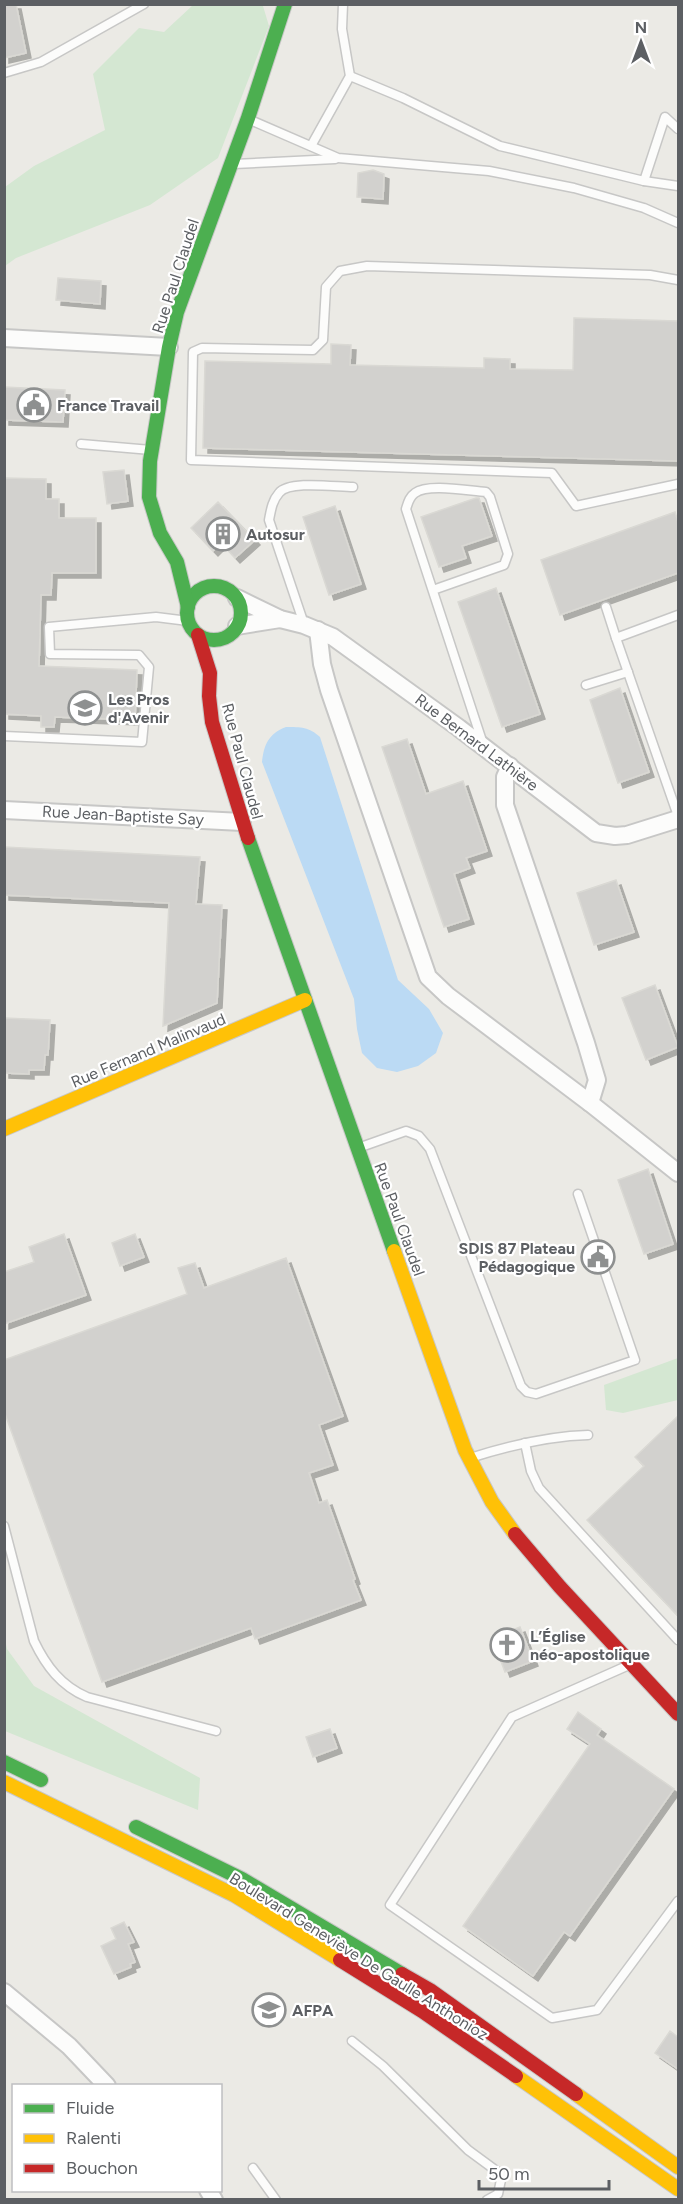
<svg xmlns="http://www.w3.org/2000/svg" width="683" height="2204" font-family="Figtree,sans-serif">
<style>
.green{fill:#d4e7d2}
.water{fill:#bbdaf4}
.building{fill:#d2d1ce;stroke:#dad9d4;stroke-width:1.5;filter:url(#shadow)}
.lines{fill:none;stroke-linecap:round;stroke-linejoin:round}
.lane-casing{stroke:#c7c7c6;stroke-width:11}
.street-casing{stroke:#c7c7c6;stroke-width:20}
.fast-casing{stroke:#c8c8c7;stroke-width:16}
.slow-casing{stroke:#c8c8c7;stroke-width:16}
.jam-casing{stroke:#c8c8c7;stroke-width:16}
.lane{stroke:#fcfcfb;stroke-width:8}
.street{stroke:#fcfcfb;stroke-width:16}
.fast{stroke:#4caf50;stroke-width:14}
.slow{stroke:#ffc107;stroke-width:14}
.jam{stroke:#c62828;stroke-width:14}
.labels{text-anchor:middle;stroke-width:4.5;stroke-linejoin:round;paint-order:stroke}
.street-label{font-size:16px;fill:#5c5f63;stroke:#fff}
.poi-label{font-size:16px;font-weight:bold;fill:#5c5f63;stroke:#fff;text-anchor:start}
</style>
<defs>
<filter id="shadow"><feDropShadow dx="5" dy="5" stdDeviation="0" flood-color="#0004"/></filter>
</defs>
<rect width="100%" height="100%" fill="#ebeae5"/>
<g class="green">
<path d="M260 4 263 6 269 26 218 158 150 205 16 258 5 266V187L34 166 105 130 93 74 139 28 164 32 193 5Z"/>
<path d="M678 1358V1400L623 1413 606 1410 604 1385Z"/>
<path d="M5 1640 7 1649 34 1686 200 1778 198 1810 5 1731Z"/>
</g>
<path class="water" d="M286 727C301 727 309 727 320 737L398 980 429 1009 443 1033 436 1053 418 1066 397 1072 377 1068 362 1053 357 1029 354 999 262 762C264 745 268 734 286 727Z"/>
<g class="building">
<path d="M4 4H16L26 53 4 58Z"/>
<path d="M373 170 384 174 383 199 357 197 358 173Z"/>
<path d="M58 278 101 281 100 304 56 300Z"/>
<path d="M574 318 678 321V461L203 448 205 361 331 364V344L351 345 350 365 484 368V358L510 359V369L573 370Z"/>
<path d="M4 387 65 390 63 422 4 420Z"/>
<path d="M124 470 128 501 107 504 103 472Z"/>
<path d="M4 478 46 479V499H59V518H96V573H52L51 595H41L39 666 137 670 135 720 55 717 54 727H41V716L4 714Z"/>
<path d="M476 498H479L492 536 462 546 466 558 439 567 421 517Z"/>
<path d="M218 502 255 540 235 558 221 543 213 551 191 528Z"/>
<path d="M335 506 361 584 329 595 303 517Z"/>
<path d="M675 512 678 522V573L560 615 541 560Z"/>
<path d="M496 588 540 714 502 727 458 602Z"/>
<path d="M620 688 649 772 618 783 590 700Z"/>
<path d="M407 739 426 794 463 781 487 851 466 858 470 868 454 874 469 919 444 927 382 747Z"/>
<path d="M4 847 200 857 196 904 222 905 217 1003 163 1026 169 903 4 895Z"/>
<path d="M616 880 634 932 594 945 577 893Z"/>
<path d="M655 985 678 1047 646 1060 622 998Z"/>
<path d="M4 1018 50 1020 48 1055H45L44 1070H29V1074L4 1073Z"/>
<path d="M648 1169 673 1244 644 1254 618 1180Z"/>
<path d="M64 1234 86 1295 4 1324V1272L34 1262 29 1247Z"/>
<path d="M135 1234 144 1257 120 1266 112 1243Z"/>
<path d="M286 1258 343 1416 319 1425 333 1465 309 1473 319 1503 327 1500 355 1579 353 1580 361 1600 255 1639 251 1628 102 1682 4 1411V1360L187 1294 178 1268 195 1263 204 1288Z"/>
<path d="M678 1416V1616L587 1520 644 1466 635 1457Z"/>
<path d="M520 1627 533 1661 505 1672 492 1638Z"/>
<path d="M578 1712 601 1729 597 1735 674 1789 570 1936 564 1932 533 1976 463 1926 590 1744 567 1729Z"/>
<path d="M330 1729 337 1748 313 1757 306 1737Z"/>
<path d="M124 1922 134 1942 128 1944 135 1962 130 1964 131 1967 114 1974 101 1946 116 1939 111 1928Z"/>
<path d="M670 2031 678 2037V2069L655 2053Z"/>
</g>
<g class="lines">
<defs>
<g id="lane">
<path d="M4 73 41 62 144 4"/>
<path d="M350 76 403 98 500 146 644 181 678 186"/>
<path d="M248 119 338 158 489 171 574 188 644 208 678 223"/>
<path d="M311 146 350 76 342 29 343 4"/>
<path d="M234 164 335 159"/>
<path d="M644 181 665 117 678 129"/>
<path d="M678 280 650 275 367 266 340 271 326 287 323 340 313 350 202 348 193 352 191 460 552 473 576 506 678 484"/>
<path d="M81 444 151 450"/>
<path d="M433 590 504 565 508 554 490 497 486 492C469 491 428 483 415 493 409 497 408 503 406 509L483 744"/>
<path d="M606 607 616 638"/>
<path d="M678 615 616 638 678 816"/>
<path d="M304 624 269 520C271 510 272 501 279 493 289 480 336 487 353 487"/>
<path d="M586 685 628 672"/>
<path d="M4 736 142 742 149 667 139 655 50 654 49 627 156 617 188 621"/>
<path d="M358 1148 406 1131 419 1136 430 1149 521 1386 527 1392 536 1394 635 1360 578 1194"/>
<path d="M525 1443 531 1471 539 1488 678 1640"/>
<path d="M470 1458C508 1446 548 1436 588 1435"/>
<path d="M4 1526 34 1641C46 1666 61 1686 87 1697L216 1731"/>
<path d="M629 1665 512 1717 390 1905 552 2018 597 2010 678 1901"/>
<path d="M352 2041 383 2066 468 2150 502 2175 498 2194 487 2200"/>
<path d="M253 2168 276 2200"/>
</g>
<g id="street">
<path d="M4 338 169 347"/>
<path d="M237 598 280 619 304 625 333 637 459 728 596 833 615 836 627 835 678 819"/>
<path d="M237 626 280 619"/>
<path d="M318 630 322 664 329 690 428 977 448 996 590 1103 678 1173"/>
<path d="M510 766 505 777V805L586 1043 597 1080 590 1103"/>
<path d="M4 810 242 822"/>
<path d="M4 1992 69 2046 107 2086"/>
<path d="M208 2190 214 2200"/>
</g>
<g id="fast">
<circle cx="214" cy="613" r="27"/>
<path d="M188 607 177 562 160 533 149 497 150 461 169 347 177 312 248 118 285 4"/>
<path d="M248 838 394 1251"/>
<path d="M4 1762 41 1780"/>
<path d="M136 1827 242 1879 402 1974"/>
</g>
<g id="slow">
<path d="M4 1129 305 1000"/>
<path d="M394 1251 465 1450 492 1502 515 1534"/>
<path d="M4 1782 234 1895 340 1960"/>
<path d="M516 2076 678 2189"/>
<path d="M576 2094 678 2167"/>
</g>
<g id="jam">
<path d="M198 635 210 673 209 696 212 722 248 838"/>
<path d="M515 1534 560 1587 678 1714"/>
<path d="M340 1960 422 2011 516 2076"/>
<path d="M402 1974 430 1990 576 2094"/>
</g>
</defs>
<use href="#lane" class="lane-casing"/>
<use href="#street" class="street-casing"/>
<use href="#fast" class="fast-casing"/>
<use href="#slow" class="slow-casing"/>
<use href="#jam" class="jam-casing"/>
<use href="#lane" class="lane"/>
<use href="#street" class="street"/>
<use href="#fast" class="fast"/>
<use href="#slow" class="slow"/>
<use href="#jam" class="jam"/>
</g>
<defs>
<symbol id="civic-ring" viewBox="-11 -11 22 22"><circle r="9.5" fill="#fff" stroke="#8e9090" stroke-width="1.5"/><path d="M-.6-6.5H3V-4.5H.6V-3L4-1V1h2V6H-6V1h2V-1L-.6-3ZM-1.2 2.5V6h2.4V2.5Z" fill="#8e9090"/></symbol>
<symbol id="building-ring" viewBox="-11 -11 22 22"><circle r="9.5" fill="#fff" stroke="#8e9090" stroke-width="1.5"/><path d="M-4-6H4V6H1V3H-1V6H-4ZM-2.5-4.3h1.7v1.8h-1.7ZM.8-4.3h1.7v1.8H.8ZM-2.5-1h1.7V.8h-1.7ZM.8-1h1.7V.8H.8Z" fill="#8e9090"/></symbol>
<symbol id="school-ring" viewBox="-11 -11 22 22"><circle r="9.5" fill="#fff" stroke="#8e9090" stroke-width="1.5"/><path d="M0-5L7-2L0 1L-7-2ZM-4 1L0 2.5L4 1V4Q0 6-4 4Z" fill="#8e9090"/></symbol>
<symbol id="church-ring" viewBox="-11 -11 22 22"><circle r="9.5" fill="#fff" stroke="#8e9090" stroke-width="1.5"/><path d="M-1.2-6h2.4v3.5h3.3v2.4h-3.3V6h-2.4V-.1h-3.3v-2.4h3.3Z" fill="#8e9090"/></symbol>
</defs>
<g fill-rule="evenodd">
<use href="#civic-ring" x="15" y="386" width="38" height="38"/>
<use href="#building-ring" x="204" y="515" width="38" height="38"/>
<use href="#school-ring" x="66" y="689" width="38" height="38"/>
<use href="#civic-ring" x="579" y="1238" width="38" height="38"/>
<use href="#church-ring" x="488" y="1626" width="38" height="38"/>
<use href="#school-ring" x="250" y="1991" width="38" height="38"/>
</g>
<g class="labels">
<g class="street-label">
<text transform="translate(175 276) rotate(-72)" y="6">Rue Paul Claudel</text>
<text transform="translate(477 742) rotate(37)" y="6">Rue Bernard Lathière</text>
<text transform="translate(243 761) rotate(75)" y="6">Rue Paul Claudel</text>
<text transform="translate(123 815) rotate(3)" y="6">Rue Jean-Baptiste Say</text>
<text transform="translate(148 1050) rotate(-23)" y="6">Rue Fernand Malinvaud</text>
<text transform="translate(400 1219) rotate(70)" y="6">Rue Paul Claudel</text>
<text transform="translate(359 1956) rotate(32)" y="6">Boulevard Geneviève De Gaulle Anthonioz</text>
</g>
<g class="poi-label">
<text x="57" y="411">France Travail</text>
<text x="246" y="540">Autosur</text>
<text x="108" y="705">Les Pros<tspan x="108" dy="18">d'Avenir</tspan></text>
<text x="575" y="1254" text-anchor="end">SDIS 87 Plateau<tspan x="575" dy="18">Pédagogique</tspan></text>
<text x="530" y="1642">L’Église<tspan x="530" dy="18">néo-apostolique</tspan></text>
<text x="292" y="2016">AFPA</text>
</g>
</g>
<rect width="683" height="2204" fill="none" stroke="#5c5f63" stroke-width="12"/>
<rect x="12" y="2084" width="210" height="108" fill="#ffffff" stroke="#bebfc1" stroke-width="1.5"/>
<rect x="24" y="2104" width="30" height="9" fill="#4caf50" stroke="#bebfc1" stroke-width="1.5"/>
<text x="66" y="2114" font-size="18" fill="#5c5f63">Fluide</text>
<rect x="24" y="2134" width="30" height="9" fill="#ffc107" stroke="#bebfc1" stroke-width="1.5"/>
<text x="66" y="2144" font-size="18" fill="#5c5f63">Ralenti</text>
<rect x="24" y="2164" width="30" height="9" fill="#c62828" stroke="#bebfc1" stroke-width="1.5"/>
<text x="66" y="2174" font-size="18" fill="#5c5f63">Bouchon</text>
<g transform="translate(641 42)" stroke="#ffffff" stroke-width="4.5" paint-order="stroke">
<path d="M0-4.5L10 22L0 15L-10 22Z" fill="#5c5f63"/>
<text y="-9" font-size="16" font-weight="bold" text-anchor="middle" fill="#5c5f63">N</text>
</g>
<path d="M479 2180v9h130v-9" fill="none" stroke="#5c5f63" stroke-width="3"/>
<text x="488" y="2180" font-size="18" fill="#5c5f63" stroke="#ffffff" stroke-width="4.5" paint-order="stroke">50 m</text>
</svg>
